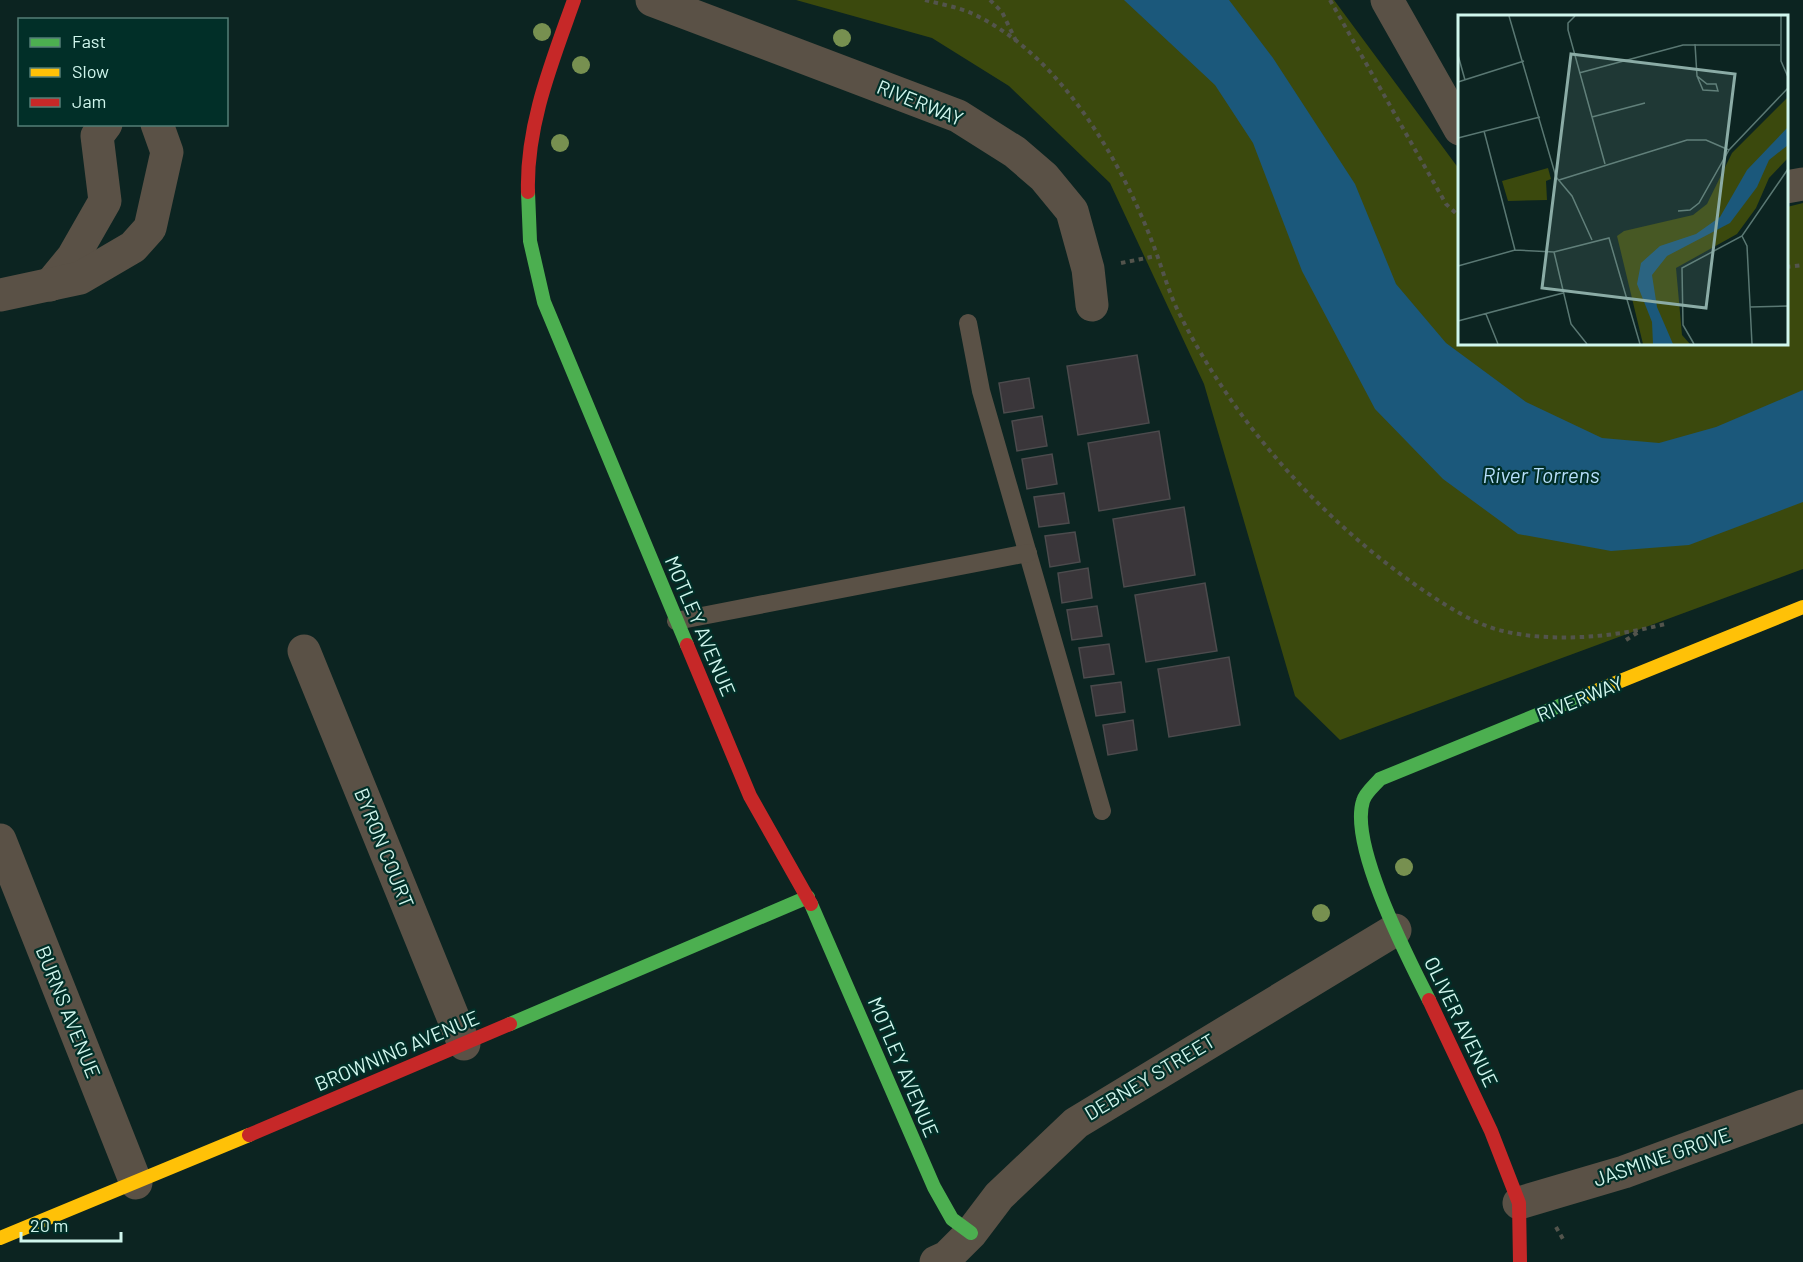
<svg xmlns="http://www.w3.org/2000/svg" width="1803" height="1262" font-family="Barlow,sans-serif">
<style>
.green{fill:#3b490d}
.water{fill:#1b587b}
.building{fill:#3a363a;stroke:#4c4b4d;stroke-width:1.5}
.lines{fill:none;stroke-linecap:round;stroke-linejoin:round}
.path{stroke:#53544c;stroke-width:4;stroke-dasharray:4.5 4.5;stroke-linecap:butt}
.lane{stroke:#5a5146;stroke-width:18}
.street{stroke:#5a5146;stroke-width:33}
.fast{stroke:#4caf50;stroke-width:14}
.slow{stroke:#ffc107;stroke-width:14}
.jam{stroke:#c62828;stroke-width:14}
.tree{fill:#779050}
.labels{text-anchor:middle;stroke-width:4.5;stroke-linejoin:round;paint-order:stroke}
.street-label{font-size:20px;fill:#d0f6ed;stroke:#012f28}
.water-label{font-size:21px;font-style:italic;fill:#b7dffb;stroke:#012f28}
.inset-road{fill:none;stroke:#5a7873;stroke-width:1.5}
.view{fill:#8baca6;fill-opacity:0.15;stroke:#8baca6;stroke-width:3}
.inset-edge{fill:none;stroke:#d0f6ed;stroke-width:3}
</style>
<rect width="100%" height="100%" fill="#0c2421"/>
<path class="green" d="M796 0H1334L1459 169 1460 344H1786L1787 207 1803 203V569L1340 740 1295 696 1204 384 1110 183 1009 86 932 38Z"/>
<path class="water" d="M1124 0H1229L1273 58 1355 184 1396 284 1446 343 1526 402 1602 438 1659 443 1716 427 1803 390V502L1689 545 1611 551 1518 534 1443 479 1375 409 1302 271 1253 143 1215 85Z"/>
<g class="building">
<path d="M1137 355 1149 423 1078 435 1067 366Z"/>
<path d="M1029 378 1034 408 1004 413 999 383Z"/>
<path d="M1042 416 1047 446 1017 451 1012 421Z"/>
<path d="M1159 431 1170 499 1099 511 1088 443Z"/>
<path d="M1052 454 1057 484 1027 489 1022 459Z"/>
<path d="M1064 493 1069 523 1039 527 1034 497Z"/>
<path d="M1184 507 1195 575 1124 587 1113 519Z"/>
<path d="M1075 532 1080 562 1050 567 1045 536Z"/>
<path d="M1088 568 1092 598 1062 603 1058 573Z"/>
<path d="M1205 583 1217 651 1146 662 1135 595Z"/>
<path d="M1097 606 1102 636 1072 640 1067 610Z"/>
<path d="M1109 644 1114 674 1084 678 1079 648Z"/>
<path d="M1229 657 1240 725 1169 737 1158 669Z"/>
<path d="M1121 682 1125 712 1096 716 1091 686Z"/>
<path d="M1133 720 1137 750 1108 755 1103 725Z"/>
</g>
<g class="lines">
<g class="path">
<path d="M925 0C940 4 957 7 971 13 1057 52 1118 155 1151 239 1161 263 1167 289 1179 313 1233 421 1320 519 1420 588 1445 605 1473 624 1503 631 1554 643 1615 637 1665 624"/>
<path d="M990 0 1002 12 1017 43"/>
<path d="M1330 0 1446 204 1460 217"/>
<path d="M1121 263 1156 256"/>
<path d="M1786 267 1803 265"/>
<path d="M1626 640 1640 631"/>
<path d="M1556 1227 1563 1239"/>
</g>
<g class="lane">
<path d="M968 323 981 391 1102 811"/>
<path d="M676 621 1028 553"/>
</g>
<g class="street">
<path d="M652 0 958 116 1015 152 1044 177 1072 211 1088 269 1092 305"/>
<path d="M1387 0 1460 129"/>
<path d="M1786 187 1803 184"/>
<path d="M50 285 73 257 105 201 97 136 106 124"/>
<path d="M0 295 80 278 133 247 150 228 167 152 157 124"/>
<path d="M304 651 464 1044"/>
<path d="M0 840 136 1183"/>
<path d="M1519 1203 1624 1172 1803 1106"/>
<path d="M936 1262 947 1257 971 1233 999 1196 1076 1123 1395 930"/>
</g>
<g class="fast">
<path d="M528 192 530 241 544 302 687 645"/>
<path d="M811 904 934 1187 952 1219 971 1233"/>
<path d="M1429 1000C1408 958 1349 845 1363 801 1365 793 1375 785 1380 779L1586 695"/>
<path d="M510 1024 808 897"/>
</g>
<g class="slow">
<path d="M1586 695 1803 607"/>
<path d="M0 1238 249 1135"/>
</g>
<g class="jam">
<path d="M528 192C526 125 552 62 574 0"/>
<path d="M687 645 750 796 811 904"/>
<path d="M1429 1000 1491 1131 1519 1203 1520 1262"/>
<path d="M249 1135 510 1024"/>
</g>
</g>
<g class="tree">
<circle cx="542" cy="32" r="9"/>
<circle cx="842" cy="38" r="9"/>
<circle cx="581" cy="65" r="9"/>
<circle cx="560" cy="143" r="9"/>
<circle cx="1404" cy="867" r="9"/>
<circle cx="1321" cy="913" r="9"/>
</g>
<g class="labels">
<g class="street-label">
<text transform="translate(920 103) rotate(22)" y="7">RIVERWAY</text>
<text transform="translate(700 626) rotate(67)" y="7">MOTLEY AVENUE</text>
<text transform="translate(1580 699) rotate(-22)" y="7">RIVERWAY</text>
<text transform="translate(384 848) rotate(68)" y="7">BYRON COURT</text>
<text transform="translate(68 1012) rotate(68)" y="7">BURNS AVENUE</text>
<text transform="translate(1461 1022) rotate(64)" y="7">OLIVER AVENUE</text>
<text transform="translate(397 1051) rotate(-23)" y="7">BROWNING AVENUE</text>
<text transform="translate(903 1067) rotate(67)" y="7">MOTLEY AVENUE</text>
<text transform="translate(1150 1077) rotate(-31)" y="7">DEBNEY STREET</text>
<text transform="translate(1662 1157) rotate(-19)" y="7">JASMINE GROVE</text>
</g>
<g class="water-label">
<text x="1541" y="483">River Torrens</text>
</g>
</g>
<g transform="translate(1458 15)">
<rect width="330" height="330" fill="#0c2421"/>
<path d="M330 82V143L311 163 298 193 279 219 218 253 224 320 232 329H185L159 221 166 216 235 200 249 189 274 138ZM90 153 93 164 88 166 89 185 50 186 44 166Z" fill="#3b490d"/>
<path d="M330 112V130L311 145 299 172 272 208 209 241 194 260 199 292 215 329H195L194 307 179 269 183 248 202 231 238 219 262 202 289 155Z" fill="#1b587b"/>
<path class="inset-road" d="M51 1 98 162 114 181 134 225M117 1 110 8V15L147 149M323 1V46L330 62M237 29 239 61 249 69H258L260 76 245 75 239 61M0 40 7 65M121 58 225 30H322M0 67 66 46M134 102 187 88M26 116 57 235M0 123 82 102M101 165 229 125H248L271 135M220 196 232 195 241 188 271 135 330 73M284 221 289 231 294 329M96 237 113 309 129 329M0 251 57 235 96 237 151 223 182 329M292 292 330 291M28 299 40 329M0 306 105 278M236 329 225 310 224 253 284 221 330 154"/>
<path class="view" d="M113 39 277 59 248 293 84 273Z"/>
<rect width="330" height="330" class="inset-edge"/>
</g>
<rect x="18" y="18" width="210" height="108" fill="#012f28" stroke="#547f77" stroke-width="1.5"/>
<rect x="30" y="38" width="30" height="9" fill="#4caf50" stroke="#547f77" stroke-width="1.5"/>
<text x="72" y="48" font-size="18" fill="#d0f6ed">Fast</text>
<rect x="30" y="68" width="30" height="9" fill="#ffc107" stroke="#547f77" stroke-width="1.5"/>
<text x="72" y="78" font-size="18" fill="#d0f6ed">Slow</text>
<rect x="30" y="98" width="30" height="9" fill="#c62828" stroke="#547f77" stroke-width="1.5"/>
<text x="72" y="108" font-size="18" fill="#d0f6ed">Jam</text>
<path d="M21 1232v9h100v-9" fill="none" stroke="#d0f6ed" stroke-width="3"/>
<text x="30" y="1232" font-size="18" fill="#d0f6ed" stroke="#012f28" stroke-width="4.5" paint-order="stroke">20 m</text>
</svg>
